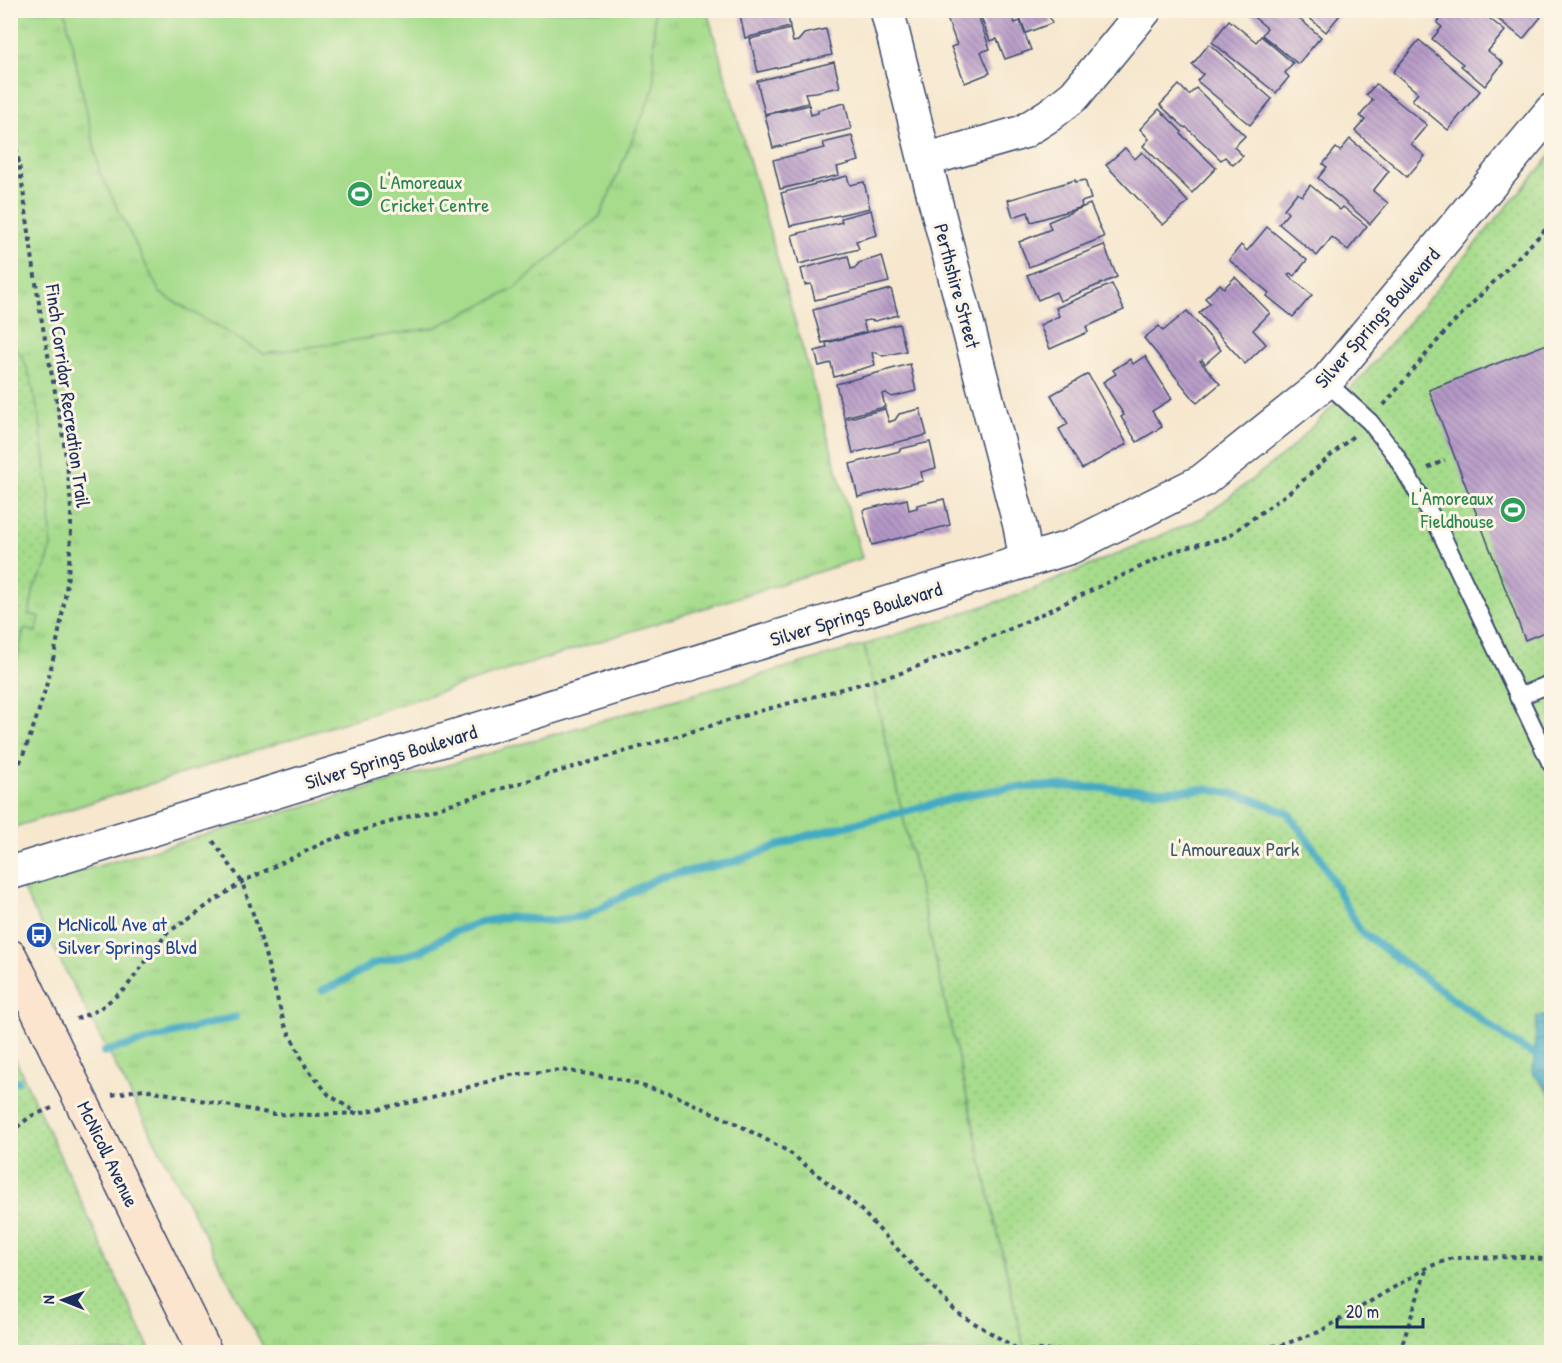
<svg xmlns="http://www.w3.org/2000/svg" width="1562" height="1363" font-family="'Patrick Hand',sans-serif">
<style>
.grass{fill:url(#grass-tufts);stroke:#608675;stroke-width:1.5}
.park{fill:url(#park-dots);stroke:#608675;stroke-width:1.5}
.pitch{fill:#a6dc8c;stroke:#608675;stroke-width:1.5}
.water{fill:url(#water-waves);stroke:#2f6c90;stroke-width:1.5}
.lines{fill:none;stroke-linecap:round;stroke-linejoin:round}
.stream{stroke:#43aac2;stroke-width:8}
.building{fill:url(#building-back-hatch)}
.service-casing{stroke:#3c4b6f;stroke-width:20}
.minor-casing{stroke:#3c4b6f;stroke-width:36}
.tertiary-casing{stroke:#3c4b6f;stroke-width:36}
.secondary-casing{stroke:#3c4b6f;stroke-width:36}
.path{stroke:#3c4b6f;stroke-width:4;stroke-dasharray:4.5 4.5;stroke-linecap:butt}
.service{stroke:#fff;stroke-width:16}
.minor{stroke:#fff;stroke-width:33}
.tertiary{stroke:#fff;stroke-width:33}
.secondary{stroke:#fce5cf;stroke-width:33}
.secondary-bridge-casing{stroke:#3c4b6f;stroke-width:36;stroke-linecap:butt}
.secondary-bridge{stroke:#fce5cf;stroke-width:33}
.labels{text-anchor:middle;stroke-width:6;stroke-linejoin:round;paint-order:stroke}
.leisure-label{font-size:20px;fill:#27864d;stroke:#fcf5e5;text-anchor:start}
.street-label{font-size:20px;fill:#1b2f5e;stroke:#fcf5e5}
.park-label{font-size:20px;fill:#3e5a6a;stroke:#fcf5e5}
.transit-label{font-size:20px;fill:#164399;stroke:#fcf5e5;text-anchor:start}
</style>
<defs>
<pattern id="grass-tufts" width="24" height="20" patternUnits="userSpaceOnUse" patternTransform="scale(1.5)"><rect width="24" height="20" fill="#a6dc8c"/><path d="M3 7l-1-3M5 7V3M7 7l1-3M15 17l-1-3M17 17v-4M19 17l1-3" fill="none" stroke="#8ebd7b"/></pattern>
<pattern id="park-dots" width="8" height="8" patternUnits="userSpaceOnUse" patternTransform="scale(1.5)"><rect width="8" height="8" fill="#a6dc8c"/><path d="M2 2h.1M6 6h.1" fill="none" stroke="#8ebd7b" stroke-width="1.8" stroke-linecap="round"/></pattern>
<pattern id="water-waves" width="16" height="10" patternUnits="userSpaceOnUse" patternTransform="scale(1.5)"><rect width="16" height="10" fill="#43aac2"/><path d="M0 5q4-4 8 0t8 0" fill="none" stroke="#378ba1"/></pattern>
<pattern id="building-back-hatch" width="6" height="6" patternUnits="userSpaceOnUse" patternTransform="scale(1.5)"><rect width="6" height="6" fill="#b598c6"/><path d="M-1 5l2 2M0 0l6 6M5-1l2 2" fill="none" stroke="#927ca4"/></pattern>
</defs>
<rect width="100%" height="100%" fill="#fcf5e5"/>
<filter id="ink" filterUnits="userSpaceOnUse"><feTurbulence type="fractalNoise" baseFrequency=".0167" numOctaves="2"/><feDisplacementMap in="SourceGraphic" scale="12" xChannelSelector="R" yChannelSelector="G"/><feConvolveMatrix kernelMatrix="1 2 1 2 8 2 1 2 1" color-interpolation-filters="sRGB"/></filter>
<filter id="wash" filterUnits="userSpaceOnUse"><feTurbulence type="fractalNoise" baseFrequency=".008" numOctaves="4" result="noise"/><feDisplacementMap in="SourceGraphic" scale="24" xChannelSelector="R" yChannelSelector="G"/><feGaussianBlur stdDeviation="1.35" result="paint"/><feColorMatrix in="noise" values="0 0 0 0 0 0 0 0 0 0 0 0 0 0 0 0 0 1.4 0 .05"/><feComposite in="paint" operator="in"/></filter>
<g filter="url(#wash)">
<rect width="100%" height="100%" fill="#f6e7ce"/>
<g class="grass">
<path d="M11 11H707L862 558 11 828Z"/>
<path d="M864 645 1025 1352H266L22 888Z"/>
</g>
<g class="park">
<path d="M1551 155V1352H1025L864 645 1027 592 1202 518 1287 452 1361 378Z"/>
<path d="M11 341 24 360 31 380 39 415 50 498 51 547 46 567 34 588 29 614 40 617 36 632 24 629 11 687Z"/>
<path d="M10 1048 151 1352H11Z"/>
</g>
<path class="pitch" d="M65 11H654V88L600 216 514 289 434 328 264 354 160 293 100 173Z"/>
<path class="water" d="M1537 1016 1551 1017V1095L1533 1073Z"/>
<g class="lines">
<g class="stream">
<path d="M322 990 336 985 373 964 418 952 454 932 481 922 509 917 552 921 585 916 660 877 733 862 799 838 976 793 1010 788 1055 786 1164 791 1208 789 1247 797 1288 813 1318 854 1360 931 1511 1041 1552 1065"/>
<path d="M104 1052 235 1017"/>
<path d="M10 1083 18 1081"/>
</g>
</g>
<g id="blocks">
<g class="building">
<path d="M739 10H820V11L798 17 788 16 790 27 745 38Z"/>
<path d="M944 10H976L990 49 981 52 990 73 965 83 951 47 957 45Z"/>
<path d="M978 10H1010L1015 23 1020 21 1031 50 1005 59 997 39 990 41Z"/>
<path d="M1017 10H1047L1052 23 1026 33Z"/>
<path d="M1245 10H1289L1321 37 1298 64 1262 35 1267 28Z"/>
<path d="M1300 10H1344L1326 32Z"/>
<path d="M1448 10H1479L1505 31 1488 51 1503 63 1485 86 1461 66 1463 64 1432 39 1442 27 1437 23Z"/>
<path d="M1493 10H1534L1541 17 1523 39 1497 18 1499 15Z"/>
<path d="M1229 20 1256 42 1261 36 1293 63 1285 73 1289 77 1276 93 1212 42Z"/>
<path d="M790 29 793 42 798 41 804 34 826 29 832 55 758 72 750 39Z"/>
<path d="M1419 40 1480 91 1448 130 1412 100 1418 93 1393 72Z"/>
<path d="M1209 44 1272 99 1250 125 1197 81 1203 74 1192 65Z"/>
<path d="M834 62 840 87 816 92 805 93 808 103 765 114 757 81Z"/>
<path d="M1376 84 1427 125 1411 144 1425 156 1407 177 1355 131 1365 120 1360 116 1373 100 1366 95Z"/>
<path d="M1179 85 1189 95 1196 88 1245 136 1234 147 1243 156 1233 165 1225 157 1221 160 1186 127 1185 128 1160 105Z"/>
<path d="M845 103 851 129 773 148 765 115 809 105 811 115 818 113V110Z"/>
<path d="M1159 109 1182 132 1181 134 1216 168 1192 193 1143 146 1149 139 1140 129Z"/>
<path d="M852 136 859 161 837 167 839 175 780 189 773 160 825 148 823 143Z"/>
<path d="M1350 139 1389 171 1373 191 1388 203 1370 224 1318 178 1327 167 1323 164 1336 148 1340 151Z"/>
<path d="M1125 148 1135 159 1142 152 1188 202 1163 225 1106 165Z"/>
<path d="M847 176 850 185 864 182 870 208 790 226 781 193Z"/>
<path d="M1075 180V182L1085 180 1091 199 1081 202 1082 207 1031 222 1028 212 1013 217 1008 200Z"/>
<path d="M1310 185 1340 210 1343 207 1367 226 1348 250 1332 237 1317 256 1279 224 1288 213 1284 209 1297 193 1302 196Z"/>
<path d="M1090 204 1104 237 1029 267 1019 242 1051 229 1048 222Z"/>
<path d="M871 210 877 235 856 241 859 249 799 264 792 235 842 222 841 218Z"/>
<path d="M1267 227 1307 260 1294 276 1290 273 1288 275 1312 295 1293 317 1267 296 1269 293 1229 260 1241 245 1247 251Z"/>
<path d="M1104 245 1117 277 1060 301 1056 292 1038 300 1027 275Z"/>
<path d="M848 256 851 269 855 268 859 263 882 256 889 282 815 300 811 284 805 285 801 269Z"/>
<path d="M1235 277 1270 313 1253 330 1266 344 1245 364 1199 313 1210 303 1205 298 1220 284 1224 288Z"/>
<path d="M1112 284 1124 310 1086 327 1088 332 1050 349 1040 325 1059 316 1056 308Z"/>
<path d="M891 289 898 315 875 321 869 320 863 321 866 332 822 343 813 310Z"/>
<path d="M1187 311 1221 350 1205 364 1202 360 1200 361 1220 384 1197 403 1144 338 1159 326 1163 331Z"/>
<path d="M899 324 906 351 883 356 876 352 872 353 875 365 834 377 831 363 819 366 815 351 827 348 826 343Z"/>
<path d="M1552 342V629L1525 640 1429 390Z"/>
<path d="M1145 356 1172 399 1152 411 1162 427 1137 442 1121 417 1124 415 1103 382 1116 374 1113 370 1130 359 1133 364Z"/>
<path d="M910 364 916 391 892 397 886 393 882 394 885 407 844 417 836 384Z"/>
<path d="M1088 374 1127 444 1082 469 1059 429 1068 424 1051 395Z"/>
<path d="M885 409 889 422 895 420 899 414 920 409 927 435 853 453 845 419Z"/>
<path d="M930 442 936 468 921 472 923 481 858 497 850 464 900 451V449Z"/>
<path d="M907 499 909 510 917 508V505L944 499 950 525 872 545 863 510Z"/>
</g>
</g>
</g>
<g filter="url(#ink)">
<use href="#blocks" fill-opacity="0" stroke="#3c4b6f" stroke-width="1.5"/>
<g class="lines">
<defs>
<g id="service">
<path d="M1326 382 1370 422 1394 453 1437 525 1551 764"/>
<path d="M1518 697 1552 683"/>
</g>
<g id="minor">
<path d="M887 10 929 177 1020 526 1026 561"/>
<path d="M925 160 1023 132 1051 114 1075 95 1145 10"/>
</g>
<path id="tertiary" d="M10 873 1071 547 1202 481 1326 382 1552 110"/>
<g id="secondary">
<path d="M10 956 27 989"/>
<path d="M86 1111 205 1352"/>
</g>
</defs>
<use href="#service" class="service-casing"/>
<use href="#minor" class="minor-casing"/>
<use href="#tertiary" class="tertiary-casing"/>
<use href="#secondary" class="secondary-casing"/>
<g class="path">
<path d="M10 113C23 179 30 245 40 310 50 371 65 432 70 494 77 579 48 707 10 784"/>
<path d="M10 168 20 160"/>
<path d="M1384 405 1449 327 1552 223"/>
<path d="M1428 468 1445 460"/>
<path d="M213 841 242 882 257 925 284 1023 306 1067 329 1095 357 1113"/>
<path d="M76 1019 98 1010 125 989 167 933 242 882 327 841 760 711 901 673 1010 629 1174 551 1227 537 1291 491 1353 436"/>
<path d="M112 1095 143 1089 273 1114 314 1115 358 1113 432 1098 510 1075 561 1070 615 1078 674 1095 737 1124 789 1152 859 1208 956 1312 1019 1350 1225 1351 1282 1345 1319 1332 1428 1267 1453 1258 1524 1257 1552 1260"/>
<path d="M10 1133 31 1116 52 1108"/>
<path d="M1405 1352 1403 1342 1427 1267"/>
</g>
<use href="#service" class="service"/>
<use href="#minor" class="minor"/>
<use href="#tertiary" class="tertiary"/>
<use href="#secondary" class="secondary"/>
<defs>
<path id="secondary-bridge" d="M27 989 86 1111"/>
</defs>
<use href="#secondary-bridge" class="secondary-bridge-casing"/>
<use href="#secondary-bridge" class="secondary-bridge"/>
</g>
</g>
<defs>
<symbol id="stadium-disc" viewBox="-11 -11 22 22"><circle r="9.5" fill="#2e9e5b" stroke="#fcf5e5"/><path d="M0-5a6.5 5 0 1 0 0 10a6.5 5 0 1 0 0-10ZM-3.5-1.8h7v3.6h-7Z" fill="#fff"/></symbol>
<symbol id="bus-disc" viewBox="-11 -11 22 22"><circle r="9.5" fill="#1a4fb4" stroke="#fcf5e5"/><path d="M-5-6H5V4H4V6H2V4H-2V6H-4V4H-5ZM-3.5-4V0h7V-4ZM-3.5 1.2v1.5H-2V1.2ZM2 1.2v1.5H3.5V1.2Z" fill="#fff"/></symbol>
</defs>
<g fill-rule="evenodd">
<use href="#stadium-disc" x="345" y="179" width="30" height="30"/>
<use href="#stadium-disc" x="1498" y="495" width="30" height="30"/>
<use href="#bus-disc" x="24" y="920" width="30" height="30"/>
</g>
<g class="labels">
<g class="leisure-label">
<text x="380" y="189">L'Amoreaux<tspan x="380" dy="23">Cricket Centre</tspan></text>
<text x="1494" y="505" text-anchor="end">L'Amoreaux<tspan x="1494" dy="23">Fieldhouse</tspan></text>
</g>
<g class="street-label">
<text transform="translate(957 286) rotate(75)" y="7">Perthshire Street</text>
<text transform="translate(1377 318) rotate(-49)" y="7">Silver Springs Boulevard</text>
<text transform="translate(68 396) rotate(82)" y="7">Finch Corridor Recreation Trail</text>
<text transform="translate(856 614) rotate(-17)" y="7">Silver Springs Boulevard</text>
<text transform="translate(391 757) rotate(-17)" y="7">Silver Springs Boulevard</text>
<text transform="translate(108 1154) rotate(64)" y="7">McNicoll Avenue</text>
</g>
<g class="park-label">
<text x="1235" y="856">L'Amoureaux Park</text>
</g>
<g class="transit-label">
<text x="58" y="931">McNicoll Ave at<tspan x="58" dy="23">Silver Springs Blvd</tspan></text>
</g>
</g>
<rect width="1562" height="1363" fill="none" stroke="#fcf5e5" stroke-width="36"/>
<g transform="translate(63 1300) rotate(271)" stroke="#fcf5e5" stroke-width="4.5" paint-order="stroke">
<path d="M0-4.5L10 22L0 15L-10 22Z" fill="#1b2f5e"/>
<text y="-9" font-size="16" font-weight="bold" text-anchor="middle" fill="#1b2f5e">N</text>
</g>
<path d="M1337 1318v9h86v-9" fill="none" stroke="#1b2f5e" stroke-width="3"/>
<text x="1346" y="1318" font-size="18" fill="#1b2f5e" stroke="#fcf5e5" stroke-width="4.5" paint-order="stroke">20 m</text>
</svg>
